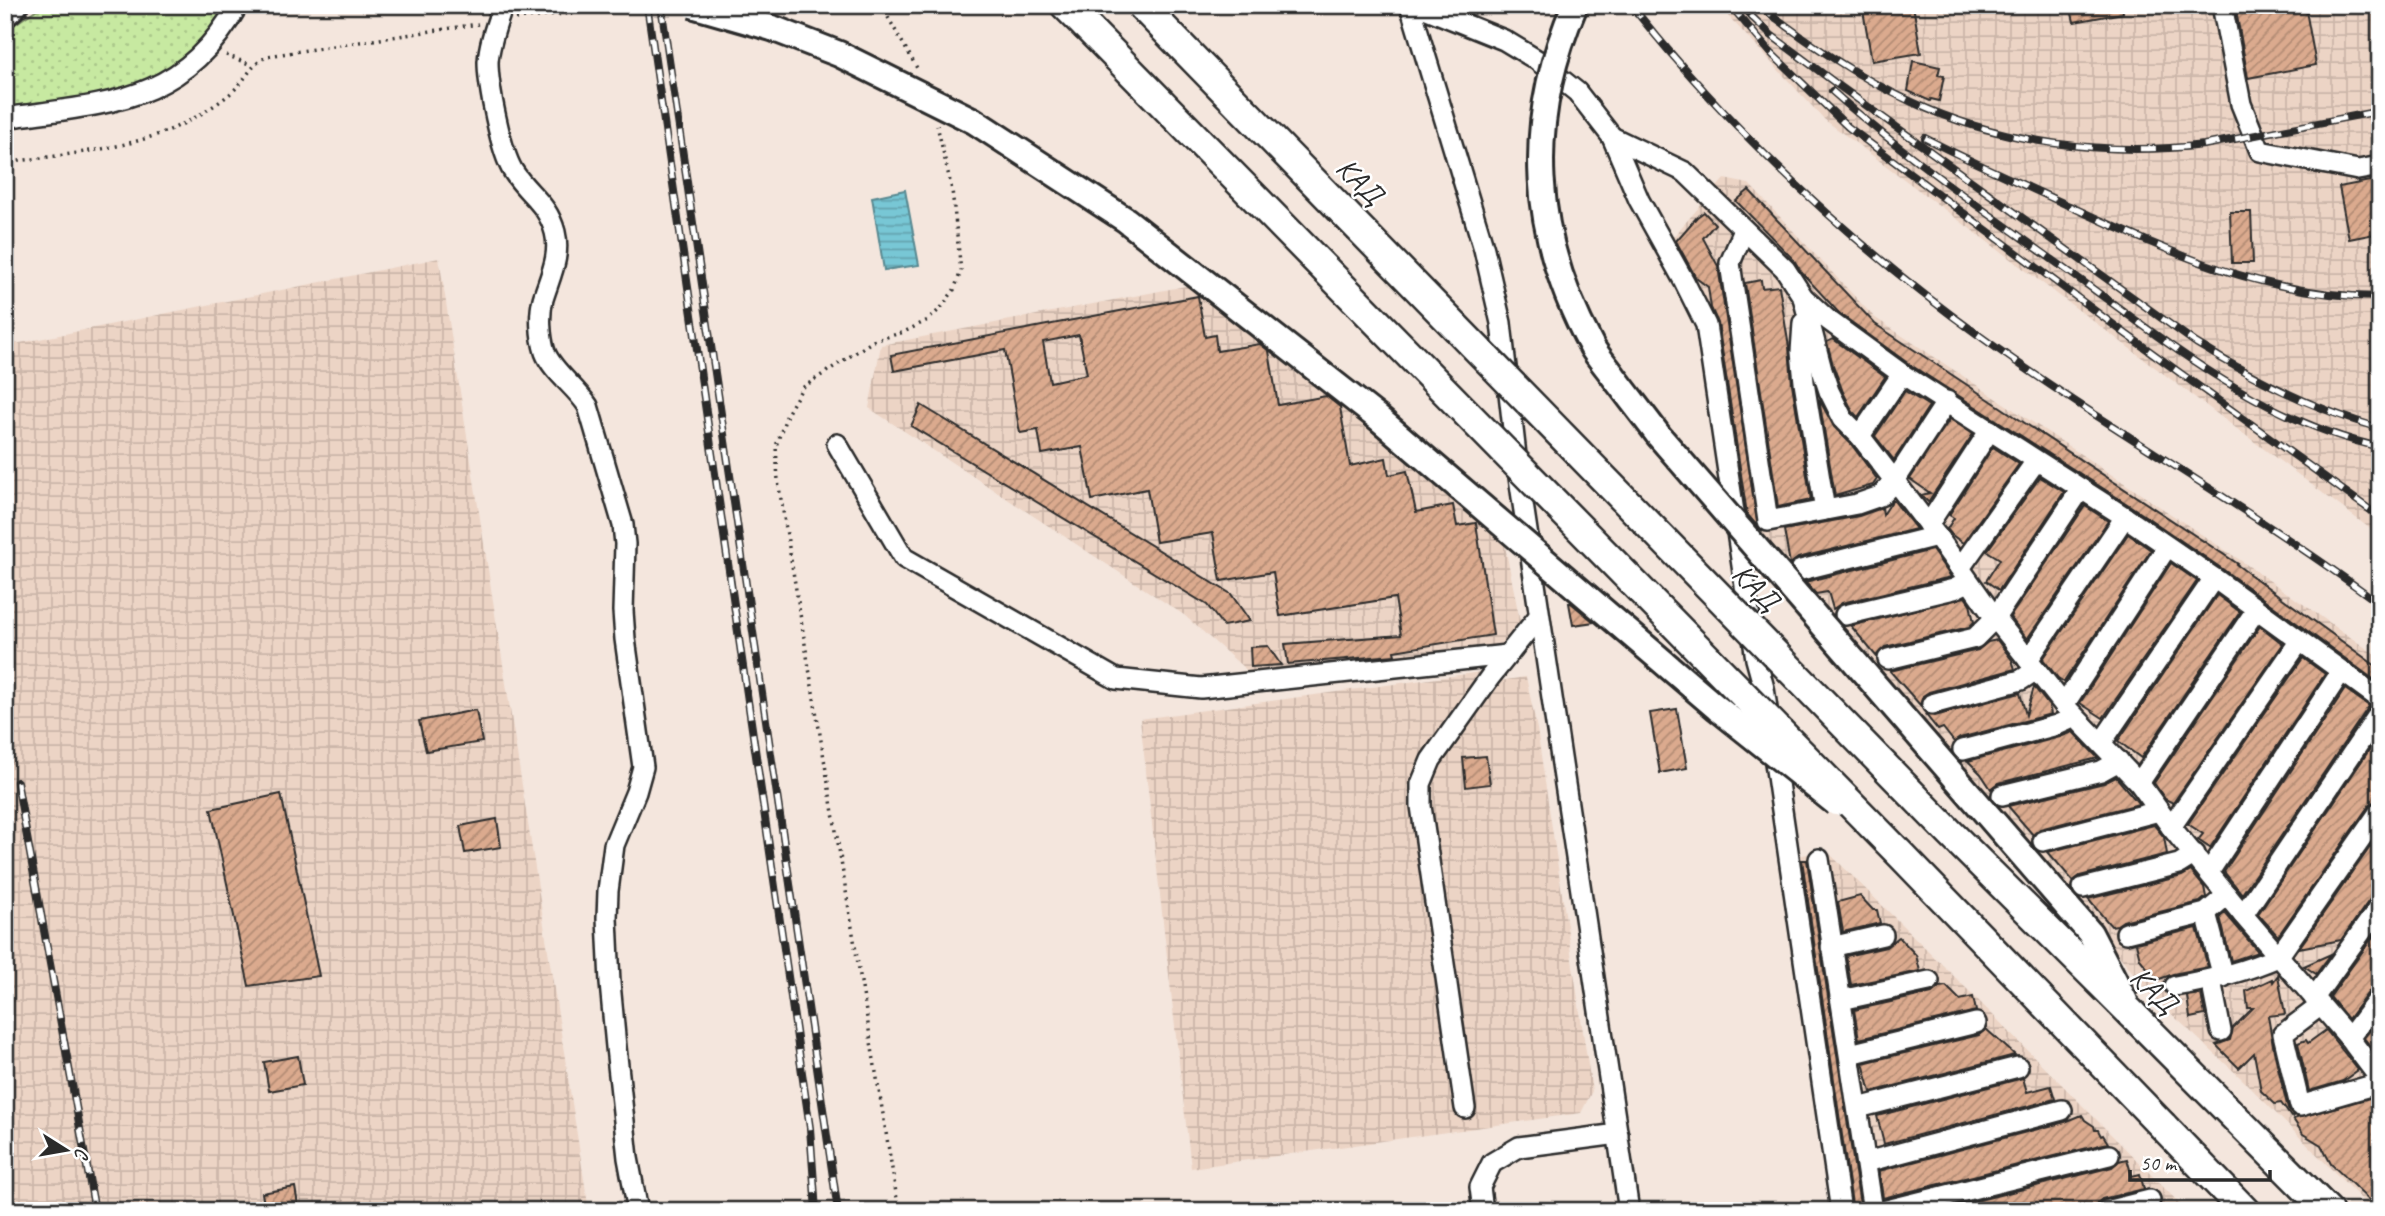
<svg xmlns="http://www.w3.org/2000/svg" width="2385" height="1216" font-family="Caveat,sans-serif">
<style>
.industrial{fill:url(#industrial-grid)}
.grass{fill:url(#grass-dots);stroke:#798a66;stroke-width:2}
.water{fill:url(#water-rules);stroke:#598991;stroke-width:2}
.building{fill:url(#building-hatch);stroke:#2b2b2b;stroke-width:2;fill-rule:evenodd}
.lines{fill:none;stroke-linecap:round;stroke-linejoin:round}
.minor-casing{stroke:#2b2b2b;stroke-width:24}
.major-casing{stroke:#2b2b2b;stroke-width:30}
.highway-casing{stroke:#2b2b2b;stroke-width:33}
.path{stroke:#2b2b2b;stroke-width:3.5;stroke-dasharray:2 5;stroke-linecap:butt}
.minor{stroke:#fff;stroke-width:19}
.major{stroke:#fff;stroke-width:24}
.highway{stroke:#fff;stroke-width:28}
.rail-casing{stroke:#2b2b2b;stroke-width:8}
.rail{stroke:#fff;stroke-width:5;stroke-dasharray:16;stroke-linecap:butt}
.major-bridge-casing{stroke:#2b2b2b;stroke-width:30;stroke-linecap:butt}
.highway-bridge-casing{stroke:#2b2b2b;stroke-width:33;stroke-linecap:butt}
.major-bridge{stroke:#fff;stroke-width:24}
.highway-bridge{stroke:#fff;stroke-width:28}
.labels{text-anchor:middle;stroke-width:5;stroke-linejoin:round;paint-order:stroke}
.street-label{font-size:30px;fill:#2b2b2b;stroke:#fff}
</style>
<defs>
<pattern id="industrial-grid" width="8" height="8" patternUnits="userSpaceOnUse" patternTransform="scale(1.75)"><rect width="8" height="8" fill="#ecd4c5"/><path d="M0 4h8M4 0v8" fill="none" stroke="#cbb6a9"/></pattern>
<pattern id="grass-dots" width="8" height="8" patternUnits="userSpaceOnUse" patternTransform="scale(1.75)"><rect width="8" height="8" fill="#c7e9a1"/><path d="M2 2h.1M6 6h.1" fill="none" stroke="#abc88b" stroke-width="1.8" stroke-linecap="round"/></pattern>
<pattern id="water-rules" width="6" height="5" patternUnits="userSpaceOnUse" patternTransform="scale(1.75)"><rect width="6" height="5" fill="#78c7d5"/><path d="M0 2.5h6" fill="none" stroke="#63a2ad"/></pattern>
<pattern id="building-hatch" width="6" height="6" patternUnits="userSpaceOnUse" patternTransform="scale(1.75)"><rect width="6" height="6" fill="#dbaa8e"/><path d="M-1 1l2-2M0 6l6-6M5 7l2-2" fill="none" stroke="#b28b74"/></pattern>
</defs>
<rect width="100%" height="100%" fill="#f4e6dd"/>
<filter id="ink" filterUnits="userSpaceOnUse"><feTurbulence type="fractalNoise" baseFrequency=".0143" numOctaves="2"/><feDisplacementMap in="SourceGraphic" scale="14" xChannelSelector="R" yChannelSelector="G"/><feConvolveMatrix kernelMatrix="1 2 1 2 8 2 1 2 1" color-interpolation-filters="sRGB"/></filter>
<g filter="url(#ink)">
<g class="industrial">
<path d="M1718 5H2380V536L1825 120Z"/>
<path d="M1724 179 1749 184 1874 317 2240 560 2380 658V1211H2373L2241 1078 2153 997 2080 908 1741 533 1711 318 1671 239Z"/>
<path d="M439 258 589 1211H5V346Z"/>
<path d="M1201 283 1503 536 1521 626 1502 645 1252 675 1184 615 869 408 881 345Z"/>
<path d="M1481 672 1499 681 1526 677 1537 729 1592 1091 1581 1113 1191 1168 1140 719Z"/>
<path d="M1826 850 1972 994 2187 1211H1847L1793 857Z"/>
</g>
<path class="grass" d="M43 5H226C218 18 210 35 199 46 147 96 73 97 5 107V31Z"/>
<path class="water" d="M905 190 919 265 884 270 872 197Z"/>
<g class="building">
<path d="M1862 5H1913L1921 53 1872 61Z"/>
<path d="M2070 5H2122L2123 13 2074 22Z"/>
<path d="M2235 5H2305L2316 65 2248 78Z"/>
<path d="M1913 61 1940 67 1938 75 1944 76 1939 101 1931 99 1930 101 1908 91Z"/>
<path d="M2380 179V233L2349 239 2339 187Z"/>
<path d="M1749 190 1875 324 2238 564 2237 565 2380 669V684L2221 568 2132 507 1909 364 1839 313 1802 273 1794 260 1736 201Z"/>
<path d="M1704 212 1715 224 1703 238 1718 266 1758 527 1747 514 1718 323 1711 308 1708 287 1696 278 1676 241 1697 217Z"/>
<path d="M2230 212H2251L2253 263H2232Z"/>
<path d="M1761 280 1762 288 1779 286 1789 347 1792 384 1811 500 1778 507 1745 283Z"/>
<path d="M1198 296 1205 337 1215 335 1217 351 1260 344 1269 351 1278 405 1326 396 1340 407 1350 466 1386 458 1389 475 1407 471 1416 512 1453 505 1457 526 1476 523 1493 635 1394 651 1395 655 1288 664 1285 644 1401 635 1395 598 1280 616 1273 572 1221 581 1213 533 1156 542 1147 489 1092 500 1082 447 1042 454 1038 430 1020 433 1005 350 894 371 891 355ZM1079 335 1087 374 1050 382 1043 342Z"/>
<path d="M1833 339 1885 377 1858 417 1853 412 1843 392 1833 365 1827 342Z"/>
<path d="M1905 391 1929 406 1894 460 1875 436Z"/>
<path d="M1819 399 1834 427 1851 444 1877 479 1873 485 1835 496Z"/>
<path d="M921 405 1231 594 1250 621 1223 626 1207 605 911 426Z"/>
<path d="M1950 419 1973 434 1928 502 1921 495 1930 493 1910 479Z"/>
<path d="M1993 447 2019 464 1963 543 1952 535 1947 529 1954 518 1949 515Z"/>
<path d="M2040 477 2064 492 1999 590 1986 581 2000 559 1987 551Z"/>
<path d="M1892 501H1894L1916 529 1798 558 1790 564 1784 530 1859 516 1882 508 1883 515Z"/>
<path d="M2085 506 2108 521 2027 639 2010 617Z"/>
<path d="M2128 534 2151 550 2064 682 2058 678 2043 659Z"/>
<path d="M1932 550 1951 577 1842 603 1833 609 1828 592 1816 594 1805 582Z"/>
<path d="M2171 563 2197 581 2103 718 2080 703Z"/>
<path d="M2217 595 2240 612 2141 758 2118 741Z"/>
<path d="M1965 597 1970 604 1974 622 1969 627 1885 647 1876 656 1851 626Z"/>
<path d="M1569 603H1571L1594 622 1573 625Z"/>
<path d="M2260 626 2283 644 2173 803 2165 799 2154 783Z"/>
<path d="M1997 640 2012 660 2015 669 1929 692 1923 696 1920 705 1890 671 1978 650 1988 642Z"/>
<path d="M1268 646 1281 665 1251 667 1250 647Z"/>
<path d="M2303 658 2325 674 2210 848 2198 840 2203 834 2188 824Z"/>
<path d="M2034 687 2049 706 2051 714 1960 738 1954 742 1943 728 1938 730 1926 715 1935 716 2020 693 2026 715Z"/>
<path d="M2345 689 2369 706 2242 894 2224 872Z"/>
<path d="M1677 709 1687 768 1660 773 1650 713Z"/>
<path d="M476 710 482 742 426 751 419 721Z"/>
<path d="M2073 732 2098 758 1999 783 1991 789 1981 774 1968 761 2060 737Z"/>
<path d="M2380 734V799L2370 804 2278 936 2258 914Z"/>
<path d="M1486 756 1490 784 1466 787 1463 758Z"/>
<path d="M2116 777 2139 804 2040 829 2033 835 2008 806 2104 783Z"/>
<path d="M281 794 319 976 249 986 211 809Z"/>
<path d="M497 819 501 847 465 853 460 826Z"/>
<path d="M2154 825 2164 837 2167 854 2080 876 2073 881 2048 852Z"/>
<path d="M2380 833V894L2370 899 2341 940 2299 948Z"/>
<path d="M1802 860H1807L1861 1211H1853Z"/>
<path d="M2191 871 2204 887 2206 897 2200 902 2123 921 2117 925 2111 926 2088 899 2182 876Z"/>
<path d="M1860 896 1873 910H1877L1880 923 1843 932 1838 902Z"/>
<path d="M2225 913 2255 948 2258 952 2231 961 2220 917Z"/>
<path d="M2380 927V985L2370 990 2348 1019 2330 997Z"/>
<path d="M2197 928 2208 967 2173 974 2157 980 2140 959 2136 943Z"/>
<path d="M1899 937 1916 955 1920 971 1851 985 1846 956 1886 947Z"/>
<path d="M2331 954 2316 974 2304 966Z"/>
<path d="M2278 975 2285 1014 2268 1016 2274 1051 2288 1109 2293 1116 2291 1117 2281 1103 2275 1104 2261 1091 2254 1053 2239 1068 2216 1045 2230 1040 2233 1028 2253 1008H2248L2246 991 2272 979 2273 982Z"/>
<path d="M1946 986 1960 1000 1973 997 1976 1011 1859 1039 1854 1010 1932 993 1939 987Z"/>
<path d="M2201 994 2205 1015 2190 1018 2187 996Z"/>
<path d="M2380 1018V1058L2364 1038Z"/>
<path d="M1986 1029 2015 1055 1871 1092 1863 1063 1979 1035Z"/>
<path d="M2326 1030 2358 1070 2343 1081 2309 1091 2298 1043 2306 1040 2308 1043Z"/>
<path d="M298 1056 303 1085 269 1091 264 1062Z"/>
<path d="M2023 1078 2027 1092 2051 1086 2055 1099 1884 1144 1877 1116Z"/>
<path d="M2377 1096 2380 1104V1211L2331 1164 2321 1145 2303 1134 2293 1119Z"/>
<path d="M2082 1115 2085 1120 2094 1126 2095 1130H2098L2101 1136 2103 1135 2108 1143 1883 1198 1879 1171 2065 1122Z"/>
<path d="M2127 1159 2132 1176 2140 1174 2144 1189 2102 1199 2097 1203 2094 1211H2085V1206L2066 1211H1935L2112 1167 2119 1161Z"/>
<path d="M295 1187 299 1211H265L262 1193Z"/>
</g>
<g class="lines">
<defs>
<g id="minor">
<path d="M503 5C497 23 489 43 488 62 488 86 501 152 513 171 528 195 547 202 555 232 561 256 550 276 543 299 539 314 540 336 545 352 552 371 576 387 588 406L623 525 625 544 623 611 625 639 643 767 636 792 614 845 608 891 607 918 610 983 616 1047 628 1158 638 1211"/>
<path d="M1410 5 1484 249 1501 323 1517 464 1629 1211"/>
<path d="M1417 5 1504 40 1537 60 1577 92 1612 137 1639 200 1684 281 1706 325 1756 659 1764 688 1841 1211"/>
<path d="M2222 5 2241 104 2260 151 2358 170 2380 166"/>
<path d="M5 118C107 103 181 105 238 5"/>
<path d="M1612 137 1685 172 1785 269 1803 297 1828 320 1902 374 2125 517 2214 578 2380 699"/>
<path d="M1744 230 1730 263 1768 521 1857 504 1880 496 1894 482 1947 401"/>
<path d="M1803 297 1822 370 1829 391 1843 419 1860 436 1937 536 1995 618 2064 705 2139 783 2171 827 2243 915 2349 1038 2380 1079"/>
<path d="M1803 323 1801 352 1804 382 1825 510"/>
<path d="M1860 436 1902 374"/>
<path d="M837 444 904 558 1116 679 1201 688 1507 655"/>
<path d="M1928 525 1990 430"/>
<path d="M1960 568 2036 461"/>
<path d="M1801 570 1937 536"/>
<path d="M1845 615 1954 589 1968 582"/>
<path d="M1888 659 1975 638 1995 618 2081 489"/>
<path d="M2028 660 2125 517"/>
<path d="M1932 704 2021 680 2036 670"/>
<path d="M2064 705 2167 547"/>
<path d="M2102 742 2214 578"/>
<path d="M1963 750 2057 725 2075 717"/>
<path d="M2139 783 2256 610"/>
<path d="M2002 795 2101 771 2119 761"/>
<path d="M2171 827 2299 642"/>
<path d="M2043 841 2159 811"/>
<path d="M1819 859 1873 1211"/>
<path d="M2209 872 2341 672"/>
<path d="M2083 888 2179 864 2195 854"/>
<path d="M2206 913 2223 977"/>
<path d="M2243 915 2380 712"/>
<path d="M2126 933 2206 913 2227 895"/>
<path d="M1831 947 1883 935"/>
<path d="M2211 980 2221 1031"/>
<path d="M2175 986C2211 980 2244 972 2278 957L2380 811"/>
<path d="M2314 998 2380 906"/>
<path d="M1841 1000 1929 981"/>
<path d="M2320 1006 2283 1034 2300 1106 2380 1083"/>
<path d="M2349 1038 2380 997"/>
<path d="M1850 1054 1976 1023"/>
<path d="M1465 1108 1421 806V784L1431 760 1490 677 1539 616"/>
<path d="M1858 1108 2018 1067"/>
<path d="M1866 1162 2062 1110"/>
<path d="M1483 1211 1480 1187 1492 1163 1519 1147 1618 1134"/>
<path d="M1883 1211 2109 1155"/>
<path d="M2106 1211 2150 1200"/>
</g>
<path id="major" d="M5 14 15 5"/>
<g id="highway">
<path d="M1065 5 1086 26"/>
<path d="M2132 1014 2328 1211"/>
<path d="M2163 1126 2245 1211"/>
</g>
</defs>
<use href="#minor" class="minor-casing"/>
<use href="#major" class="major-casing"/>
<use href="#highway" class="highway-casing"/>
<g class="path">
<path d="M881 5 917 68"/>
<path d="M516 19 594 11 593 5"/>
<path d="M226 55 252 65"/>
<path d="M5 163C70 153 142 150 199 115 212 107 227 98 238 86 250 73 251 65 268 56L478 24"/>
<path d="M899 1211 778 481 776 446 787 414 802 388 873 341 904 332 928 320 941 308 954 290 961 271 952 190 937 125"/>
</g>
<use href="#minor" class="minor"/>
<use href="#major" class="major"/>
<use href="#highway" class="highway"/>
<defs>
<g id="rail">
<path d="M647 5 810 1128 816 1211"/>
<path d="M661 5 838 1211"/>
<path d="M1631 5C1733 133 1851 244 1984 339 2113 432 2252 509 2380 604"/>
<path d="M1730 5 1770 52 1848 127 2126 334 2380 517"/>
<path d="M1759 5C1807 42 1857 77 1912 102 2002 144 2107 156 2204 145L2380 111"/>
<path d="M1750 15 1771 35 1838 85 2196 343C2254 379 2314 410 2380 428"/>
<path d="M1832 91C1905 156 1985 211 2064 268 2162 338 2259 421 2380 447"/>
<path d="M1925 138C1971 162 2018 182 2065 204 2167 251 2265 297 2380 297"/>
<path d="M17 782 95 1211"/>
</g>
</defs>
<use href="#rail" class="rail-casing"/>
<use href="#rail" class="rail"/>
<defs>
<g id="major-bridge">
<path d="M692 5 772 28 839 54 974 121 1126 220 1377 417 1717 708 1836 803"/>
<path d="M1575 5C1524 123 1531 235 1592 347 1598 357 1607 367 1614 377 1629 397 1644 416 1659 436L2090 933 2125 1001"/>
</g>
<g id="highway-bridge">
<path d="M1141 5 1951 834 2132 1014"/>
<path d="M1086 26 1902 856 2163 1126"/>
</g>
</defs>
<use href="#major-bridge" class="major-bridge-casing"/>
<use href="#highway-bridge" class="highway-bridge-casing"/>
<use href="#major-bridge" class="major-bridge"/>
<use href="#highway-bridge" class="highway-bridge"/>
</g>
</g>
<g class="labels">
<g class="street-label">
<text transform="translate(1360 181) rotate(46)" y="10">КАД</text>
<text transform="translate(1756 587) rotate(46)" y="10">КАД</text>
<text transform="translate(2154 990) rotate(45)" y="10">КАД</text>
</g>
</g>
<rect width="2385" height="1216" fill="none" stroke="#fff" stroke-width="28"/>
<rect x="14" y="14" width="2357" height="1188" fill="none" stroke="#2b2b2b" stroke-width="2.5" filter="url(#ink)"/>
<g transform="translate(66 1150) rotate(101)" stroke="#ffffff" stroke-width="5" paint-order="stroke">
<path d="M0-5L12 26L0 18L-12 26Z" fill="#2b2b2b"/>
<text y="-10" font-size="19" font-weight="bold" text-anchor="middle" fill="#2b2b2b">С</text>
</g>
<path d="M2130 1170v10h140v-10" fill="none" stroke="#2b2b2b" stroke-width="3.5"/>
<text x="2140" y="1170" font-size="21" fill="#2b2b2b" stroke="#ffffff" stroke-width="5" paint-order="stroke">50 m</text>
</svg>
